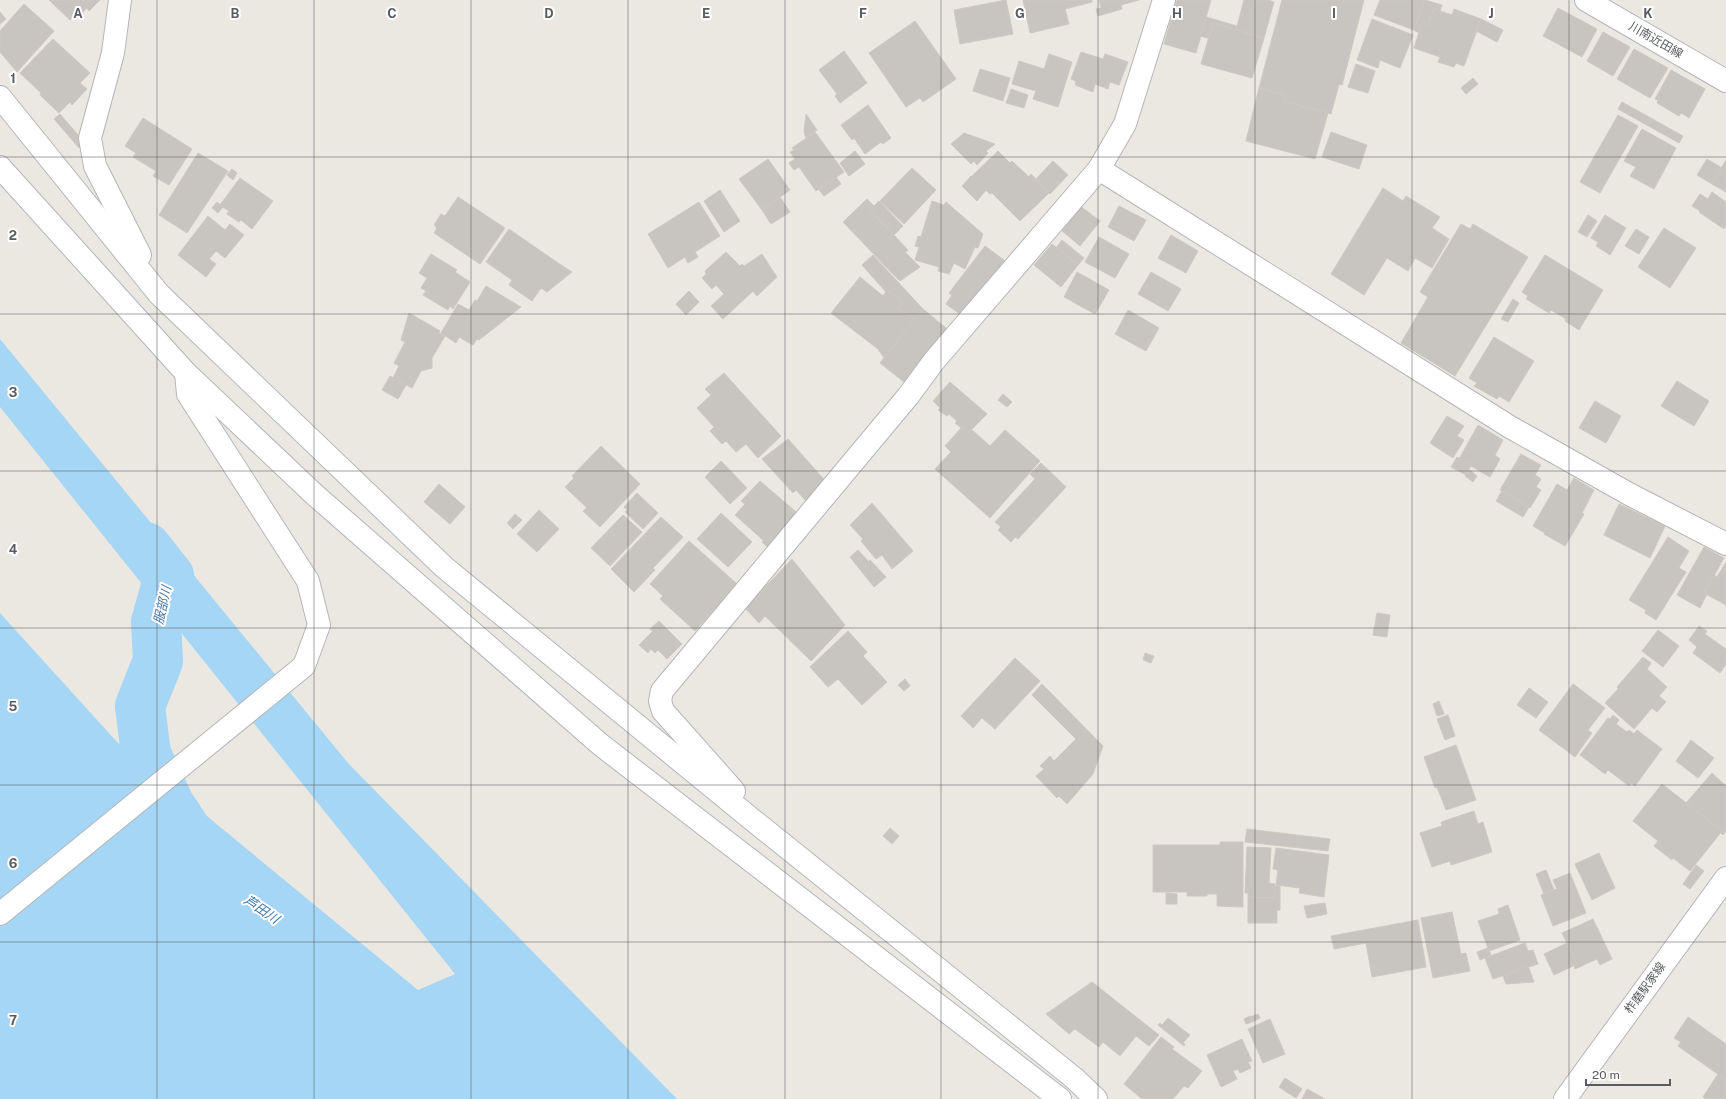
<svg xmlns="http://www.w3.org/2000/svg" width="1726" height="1099" font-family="'Public Sans','Noto Sans JP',sans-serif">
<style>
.water{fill:#a6d6f5}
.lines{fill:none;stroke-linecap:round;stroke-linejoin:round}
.river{stroke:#a6d6f5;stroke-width:50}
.building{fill:#c8c5c0;stroke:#cec9c0}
.street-casing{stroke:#b3b6ba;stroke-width:24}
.secondary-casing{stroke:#b2b5ba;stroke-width:24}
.street{stroke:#fff;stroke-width:22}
.secondary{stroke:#fff;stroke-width:22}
.grid{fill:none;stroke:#595c60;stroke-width:1;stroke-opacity:0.55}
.labels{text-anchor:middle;stroke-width:4;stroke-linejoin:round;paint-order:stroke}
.street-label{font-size:12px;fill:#595c60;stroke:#fff}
.water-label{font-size:13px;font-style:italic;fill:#4678a5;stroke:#fff}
.grid-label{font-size:13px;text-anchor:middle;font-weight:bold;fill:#595c60;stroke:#fff;stroke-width:4;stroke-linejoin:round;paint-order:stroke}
</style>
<rect width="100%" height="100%" fill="#ebe8e1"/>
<path class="water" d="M0 339 348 763 677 1099H0V613L117 742 418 990 455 974 0 407Z"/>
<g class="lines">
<path class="river" d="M146 547 169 576 156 622 158 661 140 706 146 754 169 804 189 834"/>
</g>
<g class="building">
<path d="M49 0H100L89 11 87 8 81 14 78 12 70 20Z"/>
<path d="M1006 0 1013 34 960 44 954 10Z"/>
<path d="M1023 0H1092V2L1065 9 1069 24 1030 33Z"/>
<path d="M1099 0H1139L1121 5 1122 9 1098 16 1096 9 1101 8Z"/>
<path d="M1177 0H1211L1196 53 1164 44Z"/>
<path d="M1244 0H1268L1274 2 1264 38 1236 30Z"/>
<path d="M1282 0H1364L1342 85 1339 84 1331 114 1284 101 1285 95 1259 88Z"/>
<path d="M1380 0H1425L1414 30 1374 15Z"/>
<path d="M1425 0 1442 5 1440 11 1434 9 1428 25 1422 23 1419 33 1414 30Z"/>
<path d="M24 4 54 31 17 72 0 52V31Z"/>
<path d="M1558 8 1597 29 1582 57 1543 36Z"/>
<path d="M1434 9 1452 15 1454 9 1481 19 1464 66 1456 63 1454 67 1438 62 1440 57 1414 48 1422 23 1428 25Z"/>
<path d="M0 12 6 19 0 24Z"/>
<path d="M1206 17 1237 26 1236 30 1213 23 1208 38 1200 36Z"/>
<path d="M1372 19 1413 35 1400 68 1380 60 1378 68 1357 60Z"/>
<path d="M1481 19 1503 30 1497 42 1476 31Z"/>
<path d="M915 21 956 79 923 102 920 98 906 107 869 53Z"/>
<path d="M1213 23 1264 38 1252 78 1201 64Z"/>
<path d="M1603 32 1630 47 1613 76 1587 61Z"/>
<path d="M53 39 90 73 80 83 87 89 72 105 70 102 59 113 40 95 41 93 20 73Z"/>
<path d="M1634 49 1668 68 1650 98 1617 79Z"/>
<path d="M844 51 867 83 840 103 835 96 837 94 819 70Z"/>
<path d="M1081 52 1103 59 1105 54 1128 62 1119 85 1110 82 1108 89 1095 84 1093 92 1075 85 1076 81 1071 79Z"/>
<path d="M1049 54 1072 62 1058 107 1033 99 1036 91 1012 84 1019 61 1044 69Z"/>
<path d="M1356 64 1375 71 1368 93 1348 87Z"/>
<path d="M980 69 1010 78 1003 101 973 91Z"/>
<path d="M1671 70 1705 89 1689 118 1681 113 1679 116 1657 103 1658 100 1655 99Z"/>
<path d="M1473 78 1478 84 1466 94 1461 88Z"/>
<path d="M1259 88 1285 95 1284 101 1328 113 1315 159 1246 141Z"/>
<path d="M1011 89 1028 95 1024 108 1006 103Z"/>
<path d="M1622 102 1683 136 1679 143 1618 109Z"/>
<path d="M868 105 891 138 883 144 881 142 865 154 854 138 852 140 841 125Z"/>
<path d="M60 114 85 143 79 148 54 119Z"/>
<path d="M806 114 817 130 806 138 804 132Z"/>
<path d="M1618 115 1638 126 1600 193 1580 182Z"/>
<path d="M143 118 192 149 169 185 153 176 156 171 133 157 136 153 125 146Z"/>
<path d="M1642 129 1676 148 1654 189 1630 176 1636 167 1624 161Z"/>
<path d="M815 132 844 172 816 191 799 167 794 170 789 163 795 159 790 152 794 150 792 148Z"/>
<path d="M1331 132 1367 145 1359 169 1322 157Z"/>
<path d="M964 133 995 144 986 151 988 153 977 165 974 161 971 164 951 144Z"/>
<path d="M855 151 865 164 849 176 840 163Z"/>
<path d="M998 151 1010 163 1012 161 1029 177 1031 174 1049 193 1020 221 992 193 990 194 971 177Z"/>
<path d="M198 153 228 171 187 233 159 215Z"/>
<path d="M768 159 790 190 762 210 739 179Z"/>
<path d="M1707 159 1722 168 1712 184 1697 175Z"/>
<path d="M1726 160V192L1712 184Z"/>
<path d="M1053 161 1068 175 1050 194 1036 179Z"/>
<path d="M912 168 936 190 904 224 880 201Z"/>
<path d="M232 169 237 173 233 180 227 175Z"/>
<path d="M971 176 986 190 977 201 962 186Z"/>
<path d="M836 177 841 184 824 196 819 190Z"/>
<path d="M240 178 273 201 252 229 241 220 239 222 227 214 229 211 220 205Z"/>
<path d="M1383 188 1403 201 1406 196 1440 217 1432 228 1449 239 1432 268 1415 258 1408 271 1387 258 1364 295 1331 274Z"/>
<path d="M720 190 740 221 724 232 704 201Z"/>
<path d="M1712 192 1726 202V226L1724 229 1699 212 1700 211 1692 206 1700 194 1708 199Z"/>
<path d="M458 197 505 228 480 264 434 233 437 228 434 225 441 214 445 216Z"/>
<path d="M780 197 790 212 771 224 762 210Z"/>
<path d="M867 199 874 206 870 210 908 250 888 269 843 222Z"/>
<path d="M879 201 903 226 894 235 870 210Z"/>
<path d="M932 201 944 205 946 202 983 234 978 248 975 247 965 269 954 263 949 274 938 271 939 267 915 260 919 247 915 246 918 236 921 237Z"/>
<path d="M217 202 223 207 218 213 212 208Z"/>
<path d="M699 202 720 236 695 252 698 257 688 263 685 257 668 268 648 234Z"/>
<path d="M1080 206 1100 221 1080 246 1061 230Z"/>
<path d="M1119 206 1146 220 1134 241 1108 227Z"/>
<path d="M1588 215 1597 221 1587 237 1578 232Z"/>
<path d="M1605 215 1626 228 1610 255 1596 246 1598 242 1591 238Z"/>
<path d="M208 216 225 230 230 224 244 235 225 258 216 251 209 259 216 264 206 277 178 255Z"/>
<path d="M1461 224 1470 229 1473 224 1528 257 1455 376 1401 343 1428 297 1420 292Z"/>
<path d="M1664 228 1696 248 1670 288 1638 267Z"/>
<path d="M509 229 558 263 572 272 547 292 541 288 532 301 509 285 512 280 486 262Z"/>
<path d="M1636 229 1649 237 1639 254 1625 246Z"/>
<path d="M1171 235 1198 251 1186 273 1158 258Z"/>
<path d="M1099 237 1129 254 1115 278 1085 262Z"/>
<path d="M1062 240 1084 258 1078 265 1056 248Z"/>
<path d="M1052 244 1078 265 1061 287 1034 265Z"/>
<path d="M985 246 1008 263 964 317 946 304 952 295 949 293Z"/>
<path d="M726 252 740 266 742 264 744 266 762 254 777 277 757 296 753 291 723 319 711 306 724 294 716 285 712 289 702 278 706 274 705 271Z"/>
<path d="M905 252 920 267 900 281 888 269Z"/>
<path d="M431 254 457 270 455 272 470 282 453 309 450 306 448 310 423 295 426 291 421 288 427 278 419 273Z"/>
<path d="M873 255 923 309 916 319 907 312 906 314 897 308 902 302 887 290 886 292 862 265Z"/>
<path d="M1545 255 1603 290 1579 330 1565 321 1566 319 1551 310 1549 313 1526 299 1528 296 1522 292Z"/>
<path d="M1077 272 1109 290 1095 314 1064 297Z"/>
<path d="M1151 272 1181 289 1168 311 1138 294Z"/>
<path d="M860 277 883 296 887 290 902 302 897 308 906 314 907 312 916 319 884 358 878 349 831 313Z"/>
<path d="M486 286 521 307 479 340 477 339 473 345 459 337 456 343 441 333 458 304 469 310 475 300 477 301Z"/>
<path d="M689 291 699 302 686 315 676 304Z"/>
<path d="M1513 299 1519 303 1508 322 1501 319Z"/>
<path d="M923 309 952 333 909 386 880 363Z"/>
<path d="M1128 310 1159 328 1146 351 1115 334Z"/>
<path d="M409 313 440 331 439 333 445 336 432 358V368L421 371 412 388 393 378 399 366 394 363 405 342 401 340Z"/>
<path d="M1494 337 1534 361 1509 402 1499 396 1497 399 1474 386 1477 383 1469 378Z"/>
<path d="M724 373 781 436 758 458 746 444 736 452 726 441 722 444 710 431 714 427 697 408 711 395 705 389Z"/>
<path d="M390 376 406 385 398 399 382 390Z"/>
<path d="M1677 381 1709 401 1694 426 1661 406Z"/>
<path d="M950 382 987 414 968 433 955 423 957 421 949 414 947 416 938 410 940 408 933 401Z"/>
<path d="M1003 394 1012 402 1007 407 998 400Z"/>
<path d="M1595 401 1621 416 1606 443 1579 428Z"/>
<path d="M1447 416 1464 426 1457 436 1464 440 1453 458 1430 443Z"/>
<path d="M1478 425 1503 440 1495 455 1500 459 1490 477 1459 459Z"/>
<path d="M962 427 968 433 971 429 990 446 1005 430 1040 461 990 518 935 469 951 452 945 446Z"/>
<path d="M788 439 829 485 809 504 796 490 793 493 762 459Z"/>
<path d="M601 446 640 484 600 527 583 511 587 508 565 487 574 478 572 476Z"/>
<path d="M1521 454 1541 465 1535 475 1541 479 1536 487 1541 490 1530 508 1500 490Z"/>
<path d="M1457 457 1471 465 1466 475 1451 467Z"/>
<path d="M721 461 747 488 730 504 705 477Z"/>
<path d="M1041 463 1066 487 1018 539 1015 537 1011 542 998 530 1001 527 995 522 1035 479 1030 474Z"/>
<path d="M1470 470 1477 476 1473 482 1465 476Z"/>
<path d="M1574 478 1594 490 1582 513 1584 514 1565 546 1544 534 1545 533 1533 526 1557 484 1567 490Z"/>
<path d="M760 481 802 517 772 551 762 542 764 541 735 515 745 504 741 501Z"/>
<path d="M439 484 465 507 450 524 424 502Z"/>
<path d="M1502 491 1529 507 1523 517 1496 501Z"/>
<path d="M637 493 658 513 643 529 625 512 627 510 624 507Z"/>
<path d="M872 503 913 551 892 569 882 555 876 559 861 541 863 539 850 525Z"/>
<path d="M1619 504 1665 526 1650 558 1604 535Z"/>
<path d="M539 510 559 529 537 552 517 534Z"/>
<path d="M721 513 752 542 728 567 697 539Z"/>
<path d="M515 514 522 520 513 529 507 523Z"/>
<path d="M623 515 642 532 610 566 591 548Z"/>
<path d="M661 517 683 537 653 568 655 570 634 592 611 569Z"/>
<path d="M1668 537 1689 551 1679 568 1686 572 1656 620 1645 613 1646 610 1629 600Z"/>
<path d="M689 541 737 584 695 631 660 599 663 596 650 584Z"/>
<path d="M1704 547 1724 558 1704 593 1707 594 1700 608 1677 595Z"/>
<path d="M858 550 869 562 870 560 886 577 874 587 850 557Z"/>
<path d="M792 559 845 625 811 661 765 616 759 623 745 608Z"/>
<path d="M1726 562V605L1704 593 1714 575 1717 577Z"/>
<path d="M1377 613 1390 615 1387 637 1373 635Z"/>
<path d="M659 621 682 644 667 659 658 650 655 653 651 649 648 653 639 645 653 631 650 629Z"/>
<path d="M1699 626 1707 631 1705 634 1726 649V664L1720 673 1693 653 1697 647 1689 640Z"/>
<path d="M1658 630 1679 646 1663 667 1642 651Z"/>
<path d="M848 631 867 652 863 656 887 682 862 705 838 679 828 687 810 667Z"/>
<path d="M1145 653 1154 656 1151 663 1143 660Z"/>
<path d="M1643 657 1651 663 1647 669 1667 687 1659 696 1666 702 1657 712 1652 708 1634 729 1605 703 1618 689 1617 687Z"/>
<path d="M1015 658 1040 681 995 729 982 718 973 728 961 716Z"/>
<path d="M905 679 910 686 904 691 898 685Z"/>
<path d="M1042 684 1103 746 1093 774 1067 804 1059 796 1057 798 1036 776 1044 769 1040 766 1050 756 1054 761 1076 739 1032 695Z"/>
<path d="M1573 684 1605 708 1588 730 1592 733 1575 757 1539 730Z"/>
<path d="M1529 688 1548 702 1536 718 1517 705Z"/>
<path d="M1439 701 1444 714 1437 716 1433 704Z"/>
<path d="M1448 715 1455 736 1445 740 1437 719Z"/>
<path d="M1613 715 1619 720 1616 724 1627 732 1629 730 1634 734 1637 730 1662 749 1635 786 1631 783 1629 786 1608 770 1605 774 1580 755 1608 718 1610 719Z"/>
<path d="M1691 740 1714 758 1698 778 1676 761Z"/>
<path d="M1456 745 1476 800 1446 810 1437 787 1435 788 1424 757Z"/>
<path d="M1712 773 1726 786V831L1723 835 1720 832 1722 831 1686 803Z"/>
<path d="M1662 784 1722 831 1690 871 1673 858 1672 860 1654 846 1658 841 1633 821Z"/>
<path d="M1474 811 1478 824 1483 822 1492 852 1451 865 1450 861 1432 867 1420 833 1442 826 1441 822Z"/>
<path d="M890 828 899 836 892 844 883 836Z"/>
<path d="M1247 829 1330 839 1328 851 1245 842Z"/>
<path d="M1220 842H1243V907L1217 906V894H1207V896H1187V892H1153V845H1220Z"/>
<path d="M1247 847 1271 848 1269 883 1275 884 1274 898 1248 897V893H1245Z"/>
<path d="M1276 848 1329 855 1324 897 1299 893 1300 888 1276 885 1278 870 1273 869Z"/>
<path d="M1599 853 1615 888 1592 900 1575 864Z"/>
<path d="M1696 865 1704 871 1690 889 1683 884Z"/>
<path d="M1546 870 1554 890 1544 894 1536 874Z"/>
<path d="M1570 873 1586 913 1553 926 1541 895 1557 889 1553 880Z"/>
<path d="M1275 886H1280V910H1277V923H1248V897L1274 898Z"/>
<path d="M1166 893 1177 894V904H1166Z"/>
<path d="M1325 903 1327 914 1307 918 1304 906Z"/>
<path d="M1508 905 1520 940 1489 951 1478 921 1499 914 1498 909Z"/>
<path d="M1452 912 1461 954 1466 953 1470 971 1433 978 1421 918Z"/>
<path d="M1593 919 1612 959 1600 965 1597 959 1575 969 1574 966 1577 964 1562 933Z"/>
<path d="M1418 920 1426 967 1372 977 1366 943 1334 949 1331 936Z"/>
<path d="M1525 943 1528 951 1533 950 1538 964 1493 979 1485 958Z"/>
<path d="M1567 943 1577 964 1554 975 1544 954Z"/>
<path d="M1488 948 1491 955 1480 960 1477 952Z"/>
<path d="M1528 966 1534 982 1506 984 1503 976Z"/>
<path d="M1092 982 1159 1035 1149 1046 1136 1036 1120 1056 1103 1042 1099 1047 1075 1029 1069 1034 1046 1014Z"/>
<path d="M1258 1014 1260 1018 1252 1022 1250 1017Z"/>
<path d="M1250 1016 1252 1022 1246 1024 1244 1019Z"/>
<path d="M1688 1017 1726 1044V1080L1678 1046 1681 1042 1674 1038Z"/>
<path d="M1168 1018 1190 1035 1183 1043 1185 1044 1184 1046 1158 1025 1160 1023 1162 1025Z"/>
<path d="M1270 1019 1285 1054 1263 1063 1248 1029Z"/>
<path d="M1161 1037 1174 1047 1172 1049 1202 1071 1188 1088 1184 1086 1173 1099H1142L1124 1084Z"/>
<path d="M1242 1039 1252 1061 1248 1062 1251 1068 1240 1073 1238 1069 1233 1071 1237 1079 1221 1087 1207 1055Z"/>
<path d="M1718 1074 1726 1080V1099H1706L1703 1097Z"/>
<path d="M1285 1078 1302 1089 1296 1098 1279 1087Z"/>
<path d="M1307 1089 1325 1099H1302Z"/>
</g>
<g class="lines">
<defs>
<g id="street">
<path d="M120 0 113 53 90 138 95 166 140 255"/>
<path d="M0 97 159 294 444 567 749 817 1074 1078 1096 1099"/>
<path d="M1099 169 1510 427 1629 494 1726 544"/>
<path d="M734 791 663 711 660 701 662 691 909 395 934 361 1099 169 1125 124 1164 0"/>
<path d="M0 914 304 666 319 625 308 581 188 394 186 373"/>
</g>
<g id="secondary">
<path d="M1586 0 1726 81"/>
<path d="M0 167 186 373 315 495 601 745 1060 1099"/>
<path d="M1565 1099 1726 878"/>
</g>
</defs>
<use href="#street" class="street-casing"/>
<use href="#secondary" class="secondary-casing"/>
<use href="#street" class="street"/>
<use href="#secondary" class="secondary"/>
</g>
<path class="grid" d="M157 0V1099M314 0V1099M471 0V1099M628 0V1099M785 0V1099M941 0V1099M1098 0V1099M1255 0V1099M1412 0V1099M1569 0V1099M0 157H1726M0 314H1726M0 471H1726M0 628H1726M0 785H1726M0 942H1726"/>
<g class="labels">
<g class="street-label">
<text transform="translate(1656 40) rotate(30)" y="4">川南近田線</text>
<text transform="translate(1645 988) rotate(-54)" y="4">柞磨駅家線</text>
</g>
<g class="water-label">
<text transform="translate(162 605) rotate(-77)" y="5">服部川</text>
<text transform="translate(262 909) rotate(34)" y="5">芦田川</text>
</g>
</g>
<g class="grid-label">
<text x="78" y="18">A</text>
<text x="235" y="18">B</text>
<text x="392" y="18">C</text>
<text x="549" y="18">D</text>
<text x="706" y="18">E</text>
<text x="863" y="18">F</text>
<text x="1020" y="18">G</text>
<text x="1177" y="18">H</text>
<text x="1334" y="18">I</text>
<text x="1491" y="18">J</text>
<text x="1648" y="18">K</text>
<text x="13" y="83">1</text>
<text x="13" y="240">2</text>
<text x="13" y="397">3</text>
<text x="13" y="554">4</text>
<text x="13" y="711">5</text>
<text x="13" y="868">6</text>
<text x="13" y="1025">7</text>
</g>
<path d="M1586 1079v6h84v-6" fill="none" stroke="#595c60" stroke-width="2"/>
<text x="1592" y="1079" font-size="12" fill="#595c60" stroke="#ffffff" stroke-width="3" paint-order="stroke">20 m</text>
</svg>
